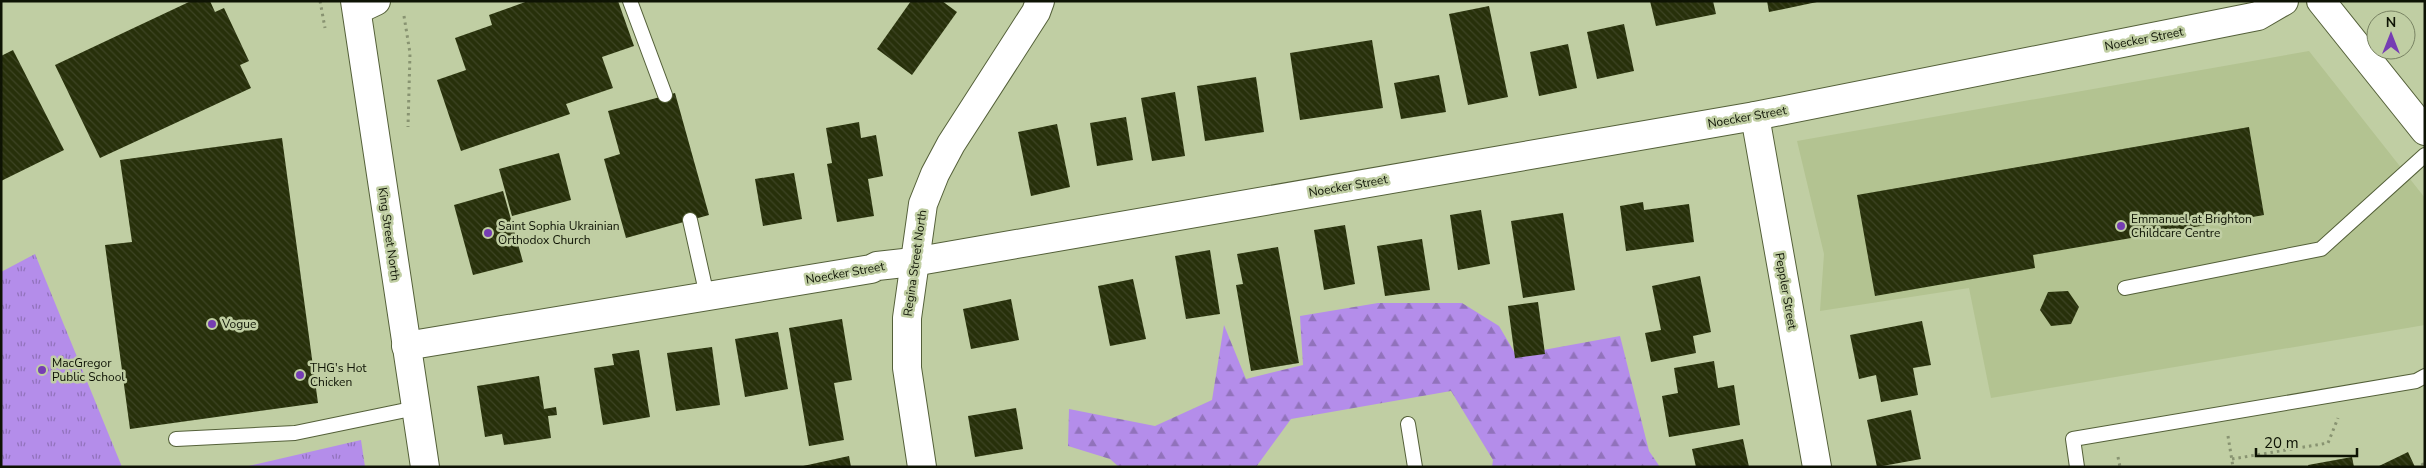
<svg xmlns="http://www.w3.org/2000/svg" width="2426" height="468" font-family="'Nunito Sans',sans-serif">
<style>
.built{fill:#b3c391}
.grass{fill:url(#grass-tufts)}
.forest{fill:url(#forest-firs)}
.building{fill:url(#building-back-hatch)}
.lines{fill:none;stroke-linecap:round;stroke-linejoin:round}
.service-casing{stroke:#546039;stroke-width:16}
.minor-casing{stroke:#546039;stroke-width:30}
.tertiary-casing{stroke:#546039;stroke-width:30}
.secondary-casing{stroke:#546039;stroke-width:30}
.path{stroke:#889371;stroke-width:3;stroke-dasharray:2.5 4;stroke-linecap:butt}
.service{stroke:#fff;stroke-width:14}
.minor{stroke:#fff;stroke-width:28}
.tertiary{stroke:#fff;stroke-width:28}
.secondary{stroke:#fff;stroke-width:28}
.poi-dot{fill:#763db3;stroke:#c0cea3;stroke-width:2}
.labels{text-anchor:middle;stroke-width:5;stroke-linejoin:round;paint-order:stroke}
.street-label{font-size:12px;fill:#0e1304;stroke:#c0cea3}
.poi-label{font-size:12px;fill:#0e1304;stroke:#c0cea3;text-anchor:start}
</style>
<defs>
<pattern id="grass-tufts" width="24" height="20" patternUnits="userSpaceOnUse" patternTransform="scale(1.25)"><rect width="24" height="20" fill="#b48dea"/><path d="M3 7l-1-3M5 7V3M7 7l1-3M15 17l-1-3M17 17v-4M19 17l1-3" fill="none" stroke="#9172bb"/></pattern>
<pattern id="forest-firs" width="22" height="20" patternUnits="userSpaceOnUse" patternTransform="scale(1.25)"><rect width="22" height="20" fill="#b48dea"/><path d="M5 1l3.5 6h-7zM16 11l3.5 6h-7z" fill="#9172bb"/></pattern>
<pattern id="building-back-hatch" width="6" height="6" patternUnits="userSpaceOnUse" patternTransform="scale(1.25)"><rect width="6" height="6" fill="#27300a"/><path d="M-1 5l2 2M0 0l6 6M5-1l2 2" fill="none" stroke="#3d4424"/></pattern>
</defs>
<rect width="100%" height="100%" fill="#c0cea3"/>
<path class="built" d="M2309 51 2425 198V325L1991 398 1969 288 1820 311 1824 254 1797 141Z"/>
<g class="grass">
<path d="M35 254 122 467H1V272Z"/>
<path d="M361 440 365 467H244Z"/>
</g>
<path class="forest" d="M1378 303H1462L1499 326 1516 355 1620 336 1649 451 1660 467H1492L1493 460 1451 391 1291 419 1256 467H1119L1110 459 1068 446 1069 409 1155 426 1212 400 1224 325 1246 379 1303 365 1300 316Z"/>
<g class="building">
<path d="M191 1H210L215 12 224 8 249 61 240 65 251 88 100 158 55 65Z"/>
<path d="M528 1H618L634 46 602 57 613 88 566 104 570 114 461 151 437 80 466 70 455 38 492 25 489 15Z"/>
<path d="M911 1H942L957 12 912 75 877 49Z"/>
<path d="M1650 1H1713L1716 14 1656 26Z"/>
<path d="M1767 1H1817V2L1769 12Z"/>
<path d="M1489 6 1508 97 1468 105 1449 14Z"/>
<path d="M1624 24 1634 71 1597 79 1587 32Z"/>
<path d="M1372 40 1383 108 1300 120 1290 53Z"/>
<path d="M1568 44 1577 88 1539 96 1530 52Z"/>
<path d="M13 50 64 150 1 181V56Z"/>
<path d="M1439 75 1446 112 1401 119 1394 83Z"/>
<path d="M1256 77 1264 132 1205 141 1197 86Z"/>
<path d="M1175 92 1185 156 1152 161 1141 98Z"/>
<path d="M675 93 709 215 626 238 604 159 620 154 608 111Z"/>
<path d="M1126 117 1133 160 1097 166 1090 123Z"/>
<path d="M859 122 861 138 876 135 883 176 868 179 874 216 837 222 827 164 832 163 826 128Z"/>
<path d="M1057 124 1070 187 1031 196 1018 132Z"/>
<path d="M2249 127 2264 215 2033 255 2035 268 1875 296 1857 195Z"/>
<path d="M282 138 318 403 130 429 105 245 132 242 120 160Z"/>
<path d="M559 153 571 200 512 216 499 169Z"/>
<path d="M794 173 802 219 763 226 755 179Z"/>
<path d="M503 191 523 262 473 275 454 205Z"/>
<path d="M1643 202 1644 210 1689 204 1694 242 1626 251 1620 206Z"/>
<path d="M1481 210 1490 264 1458 270 1450 215Z"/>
<path d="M1563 213 1575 290 1523 298 1511 221Z"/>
<path d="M1345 225 1355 284 1324 290 1314 230Z"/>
<path d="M1422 239 1430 290 1385 296 1377 246Z"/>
<path d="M1278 247 1299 363 1251 371 1236 285 1243 284 1237 254Z"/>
<path d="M1210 250 1220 314 1186 319 1175 256Z"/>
<path d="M1700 276 1711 332 1693 336 1696 353 1651 362 1645 333 1661 330 1652 286Z"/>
<path d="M1133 279 1146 339 1110 346 1098 286Z"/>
<path d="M2068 291 2079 307 2071 324 2051 326 2040 310 2048 292Z"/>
<path d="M1011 299 1019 340 971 349 963 309Z"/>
<path d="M1538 302 1545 354 1515 358 1508 306Z"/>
<path d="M842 319 852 380 834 383 844 440 809 446 789 328Z"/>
<path d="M1922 321 1931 365 1913 368 1918 395 1881 402 1876 375 1859 379 1850 335Z"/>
<path d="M778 332 788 389 745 397 735 339Z"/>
<path d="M712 347 720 405 676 411 667 353Z"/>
<path d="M639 350 650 417 603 425 594 368 614 365 612 354Z"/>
<path d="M1714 361 1718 388 1734 385 1740 425 1669 437 1662 396 1678 393 1674 368Z"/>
<path d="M539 376 544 409 556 407 557 415 548 416 551 438 504 445 502 434 485 437 477 386Z"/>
<path d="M1016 408 1023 449 975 457 968 416Z"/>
<path d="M1911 410 1921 459 1877 467 1867 420Z"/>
<path d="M1743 439 1749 467H1696L1692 449Z"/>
<path d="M2408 452 2415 467H2377Z"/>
<path d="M849 456 851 467H803V466Z"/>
<path d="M2352 457 2354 467H2309L2308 465Z"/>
</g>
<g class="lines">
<defs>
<g id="service">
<path d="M630 1 665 95"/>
<path d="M690 220 707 296"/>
<path d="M2125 288 2321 249 2425 155"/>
<path d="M1408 424 1415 467"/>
<path d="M176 439 295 433 416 408"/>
<path d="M2077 467 2073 439 2416 381 2425 376"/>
</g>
<g id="minor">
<path d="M2321 1 2425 131"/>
<path d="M357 10 376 1"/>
<path d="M1755 116 1817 467"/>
<path d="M406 346 871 269 877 266 913 262 1755 116 2258 16 2284 1"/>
</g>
<path id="tertiary" d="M922 467 907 368V318L923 204 935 174 951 144 1036 12 1040 1"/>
<path id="secondary" d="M355 1 425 467"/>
</defs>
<use href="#service" class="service-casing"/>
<use href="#minor" class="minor-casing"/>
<use href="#tertiary" class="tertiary-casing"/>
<use href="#secondary" class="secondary-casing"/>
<g class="path">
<path d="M320 1 325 28"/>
<path d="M404 16 410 53 408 127"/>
<path d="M2228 436 2233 467"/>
<path d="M2118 457 2120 467"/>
<path d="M2232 459 2328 443 2338 418"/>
<path d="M2422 463 2424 467"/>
</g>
<use href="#service" class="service"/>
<use href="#minor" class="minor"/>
<use href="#tertiary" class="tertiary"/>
<use href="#secondary" class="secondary"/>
</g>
<g class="poi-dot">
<circle cx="2121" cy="226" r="5"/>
<circle cx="488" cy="233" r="5"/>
<circle cx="212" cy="324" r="5"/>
<circle cx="42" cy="370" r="5"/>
<circle cx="300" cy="375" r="5"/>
</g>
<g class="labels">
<g class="street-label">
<text transform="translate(2144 39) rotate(-11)" y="4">Noecker Street</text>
<text transform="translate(1747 117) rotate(-10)" y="4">Noecker Street</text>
<text transform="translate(1348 186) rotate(-10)" y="4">Noecker Street</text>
<text transform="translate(389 234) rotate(82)" y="4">King Street North</text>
<text transform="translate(915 263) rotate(-82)" y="4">Regina Street North</text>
<text transform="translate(845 273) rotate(-10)" y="4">Noecker Street</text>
<text transform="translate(1786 291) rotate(80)" y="4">Peppler Street</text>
</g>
<g class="poi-label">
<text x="2131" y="223">Emmanuel at Brighton<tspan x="2131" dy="14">Childcare Centre</tspan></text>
<text x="498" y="230">Saint Sophia Ukrainian<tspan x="498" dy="14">Orthodox Church</tspan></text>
<text x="222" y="328">Vogue</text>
<text x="52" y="367">MacGregor<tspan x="52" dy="14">Public School</tspan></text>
<text x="310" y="372">THG's Hot<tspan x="310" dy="14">Chicken</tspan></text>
</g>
</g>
<rect width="2426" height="468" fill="none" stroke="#0e1304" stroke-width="5"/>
<g transform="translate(2391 35)"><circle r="24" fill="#c0cea3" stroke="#798363"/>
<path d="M0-4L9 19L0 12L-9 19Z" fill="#763db3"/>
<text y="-8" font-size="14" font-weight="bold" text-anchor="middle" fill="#0e1304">N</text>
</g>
<path d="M2256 448v8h101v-8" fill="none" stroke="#0e1304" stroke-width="2.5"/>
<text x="2264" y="448" font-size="15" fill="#0e1304" stroke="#c0cea3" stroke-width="4" paint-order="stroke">20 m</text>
</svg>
